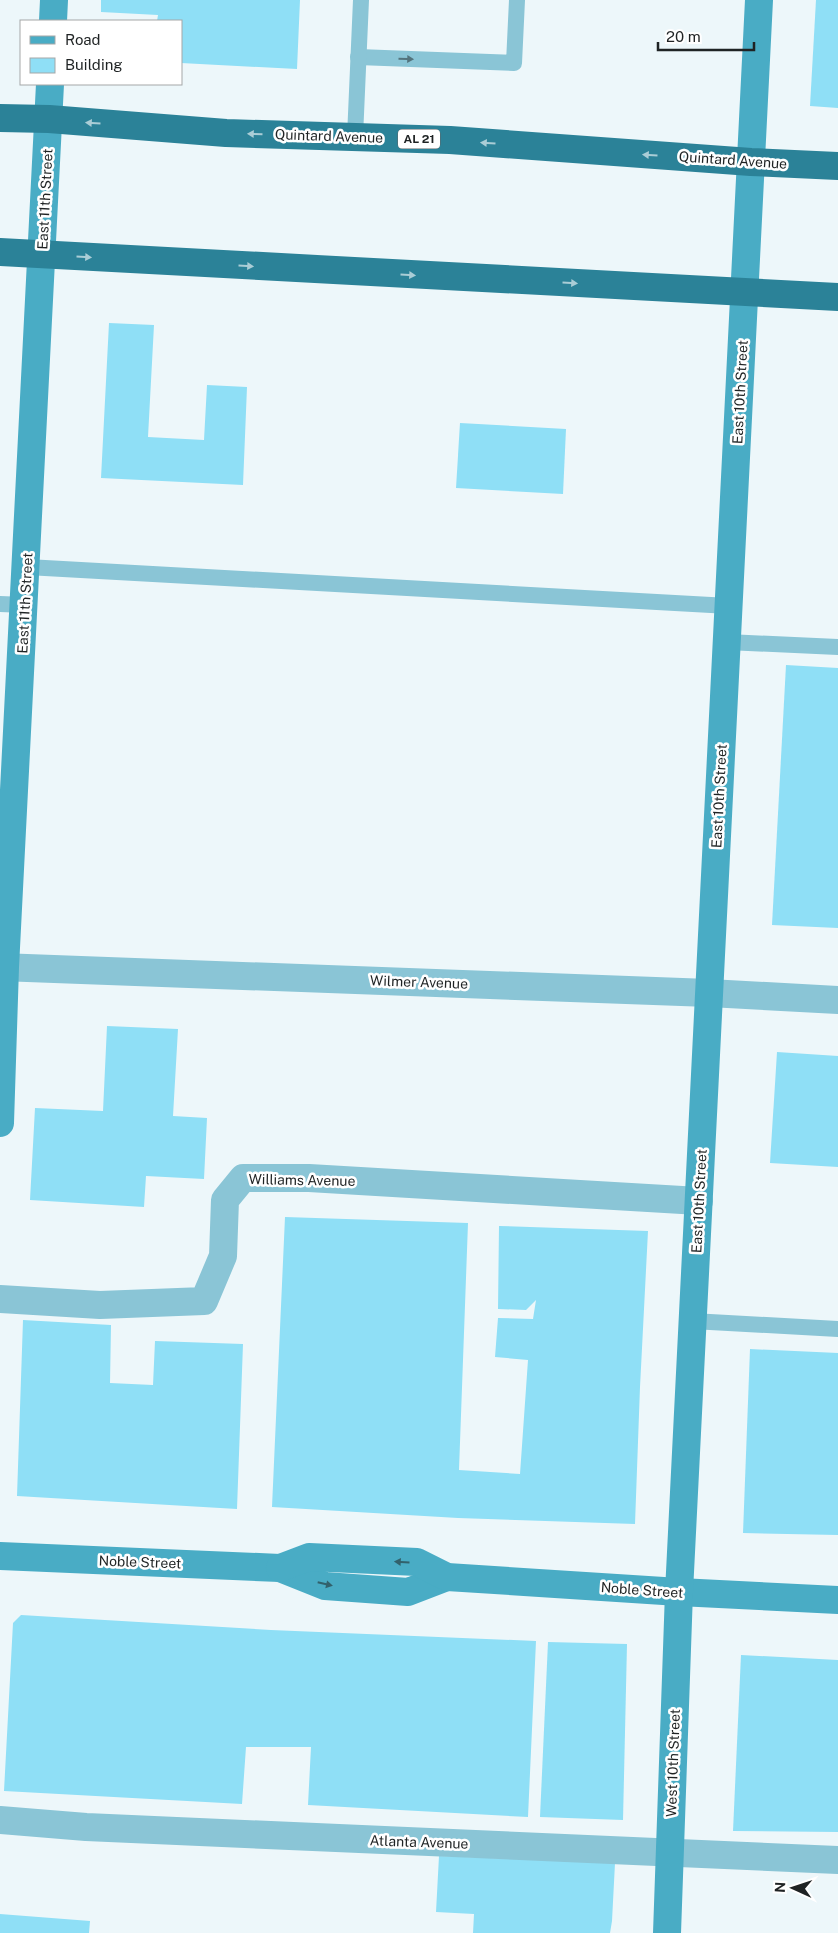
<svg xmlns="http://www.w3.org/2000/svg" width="838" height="1933" font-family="'Public Sans',sans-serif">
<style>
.building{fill:#8fdff6}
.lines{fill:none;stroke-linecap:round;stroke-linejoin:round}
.lane{stroke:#8ac5d6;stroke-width:16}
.street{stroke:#8ac5d6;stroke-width:28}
.secondary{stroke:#49acc5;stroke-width:28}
.highway{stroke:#2b8298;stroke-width:28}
.oneway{fill:#54747d}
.oneway2{fill:#aacdd6}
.oneway3{fill:#32616c}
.labels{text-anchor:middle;stroke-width:5;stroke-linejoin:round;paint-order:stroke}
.shield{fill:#fff;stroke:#626566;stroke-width:1}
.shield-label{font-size:12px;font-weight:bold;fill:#1f2324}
.street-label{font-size:14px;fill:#1f2324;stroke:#fff}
</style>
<rect width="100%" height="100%" fill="#edf7fa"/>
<g class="building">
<path d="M101 0H300L297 69 181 63V21H157L158 15 101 12Z"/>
<path d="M816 0H838V108L810 106Z"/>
<path d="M109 323 154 325 148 437 204 440 207 385 247 387 243 485 101 478Z"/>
<path d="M460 423 566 429 563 494 456 488Z"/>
<path d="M786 665 838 668V928L772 925Z"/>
<path d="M107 1026 178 1029 173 1116 207 1118 204 1179 146 1176 144 1207 30 1200 35 1108 103 1111Z"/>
<path d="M777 1052 838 1056V1167L770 1163Z"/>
<path d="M285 1217 468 1223 459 1470 520 1474 528 1360 495 1357 498 1318 533 1319 536 1300 526 1310 498 1309 499 1226 648 1231 640 1387 635 1524 458 1518 272 1507Z"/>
<path d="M23 1320 111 1325 110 1383 153 1385 155 1341 243 1344 237 1509 17 1496Z"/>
<path d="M750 1349 838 1353V1535L743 1533Z"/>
<path d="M21 1615 271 1630 536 1641 528 1817 308 1805 311 1747H246L242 1804 4 1791 13 1623Z"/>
<path d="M548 1642 627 1644 623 1820 540 1817Z"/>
<path d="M741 1655 838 1660V1832L733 1831Z"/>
<path d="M439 1856 615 1863 612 1921 610 1933H473L474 1914 436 1912Z"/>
<path d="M0 1914 90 1921 89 1933H0Z"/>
</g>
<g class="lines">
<g class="lane">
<path d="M358 57 514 63 517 0"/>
<path d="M355 137 361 0"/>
<path d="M27 567 729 606"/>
<path d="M0 604 25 605"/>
<path d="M727 642 838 647"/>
<path d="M692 1321 838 1329"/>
</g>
<g class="street">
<path d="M0 967 709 993 838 1000"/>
<path d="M0 1299 100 1305 204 1301 223 1256 225 1200 243 1178H309L699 1201"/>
<path d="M0 1820 86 1827 838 1860"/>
</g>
<g class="secondary">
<path d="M53 21 54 0"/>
<path d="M0 1123 5 967 50 84"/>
<path d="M0 1556 280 1568 325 1586 408 1592 447 1577"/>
<path d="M280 1568 309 1557 417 1562 447 1577 679 1592 838 1600"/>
<path d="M667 1933 679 1592 759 0"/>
</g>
<g class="highway">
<path d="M0 118 49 119 226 133 450 140 751 162 838 166"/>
<path d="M0 252 838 297"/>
</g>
</g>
<defs><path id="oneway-solid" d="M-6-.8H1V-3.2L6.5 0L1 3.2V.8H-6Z" transform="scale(1.25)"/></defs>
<use class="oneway" href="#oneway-solid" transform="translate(406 59) rotate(2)"/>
<g class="oneway2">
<use href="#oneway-solid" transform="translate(93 123) rotate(-176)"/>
<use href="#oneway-solid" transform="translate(255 134) rotate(-178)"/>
<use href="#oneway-solid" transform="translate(488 143) rotate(-176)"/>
<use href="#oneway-solid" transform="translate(650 155) rotate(-176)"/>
<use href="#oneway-solid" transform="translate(84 257) rotate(3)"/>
<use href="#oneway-solid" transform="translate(246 266) rotate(3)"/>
<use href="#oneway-solid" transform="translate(408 275) rotate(3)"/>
<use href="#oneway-solid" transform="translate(570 283) rotate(3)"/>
</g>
<g class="oneway3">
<use href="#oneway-solid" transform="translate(402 1562) rotate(-177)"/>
<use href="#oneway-solid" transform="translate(325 1584) rotate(13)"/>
</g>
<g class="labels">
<rect class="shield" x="398" y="129.5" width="42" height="19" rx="4"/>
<g class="shield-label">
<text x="419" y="143">AL 21</text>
</g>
<g class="street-label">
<text transform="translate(329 136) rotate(2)" y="5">Quintard Avenue</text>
<text transform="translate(733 160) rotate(4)" y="5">Quintard Avenue</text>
<text transform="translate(45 199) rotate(-87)" y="5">East 11th Street</text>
<text transform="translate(740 392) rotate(-87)" y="5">East 10th Street</text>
<text transform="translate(25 603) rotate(-87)" y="5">East 11th Street</text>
<text transform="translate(719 796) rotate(-87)" y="5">East 10th Street</text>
<text transform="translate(419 982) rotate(2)" y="5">Wilmer Avenue</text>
<text transform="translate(302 1180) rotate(1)" y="5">Williams Avenue</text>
<text transform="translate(699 1201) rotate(-87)" y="5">East 10th Street</text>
<text transform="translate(140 1562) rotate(2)" y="5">Noble Street</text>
<text transform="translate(642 1590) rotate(4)" y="5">Noble Street</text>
<text transform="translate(673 1763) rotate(-88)" y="5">West 10th Street</text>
<text transform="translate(419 1842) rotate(2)" y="5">Atlanta Avenue</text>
</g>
</g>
<rect x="20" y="20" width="162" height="65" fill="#ffffff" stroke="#a5a7a7"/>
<rect x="30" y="36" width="25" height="8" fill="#49acc5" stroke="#a5a7a7"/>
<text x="65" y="45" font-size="15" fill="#1f2324">Road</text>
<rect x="30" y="58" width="25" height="15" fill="#8fdff6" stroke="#a5a7a7"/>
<text x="65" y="70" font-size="15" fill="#1f2324">Building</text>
<g transform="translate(793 1888) rotate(273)" stroke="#ffffff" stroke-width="4" paint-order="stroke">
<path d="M0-4L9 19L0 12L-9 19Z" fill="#1f2324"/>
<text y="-8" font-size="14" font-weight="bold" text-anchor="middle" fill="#1f2324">N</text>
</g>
<path d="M658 42v8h96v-8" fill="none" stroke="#1f2324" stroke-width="2.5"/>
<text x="666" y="42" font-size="15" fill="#1f2324" stroke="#ffffff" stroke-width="4" paint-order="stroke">20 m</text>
</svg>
